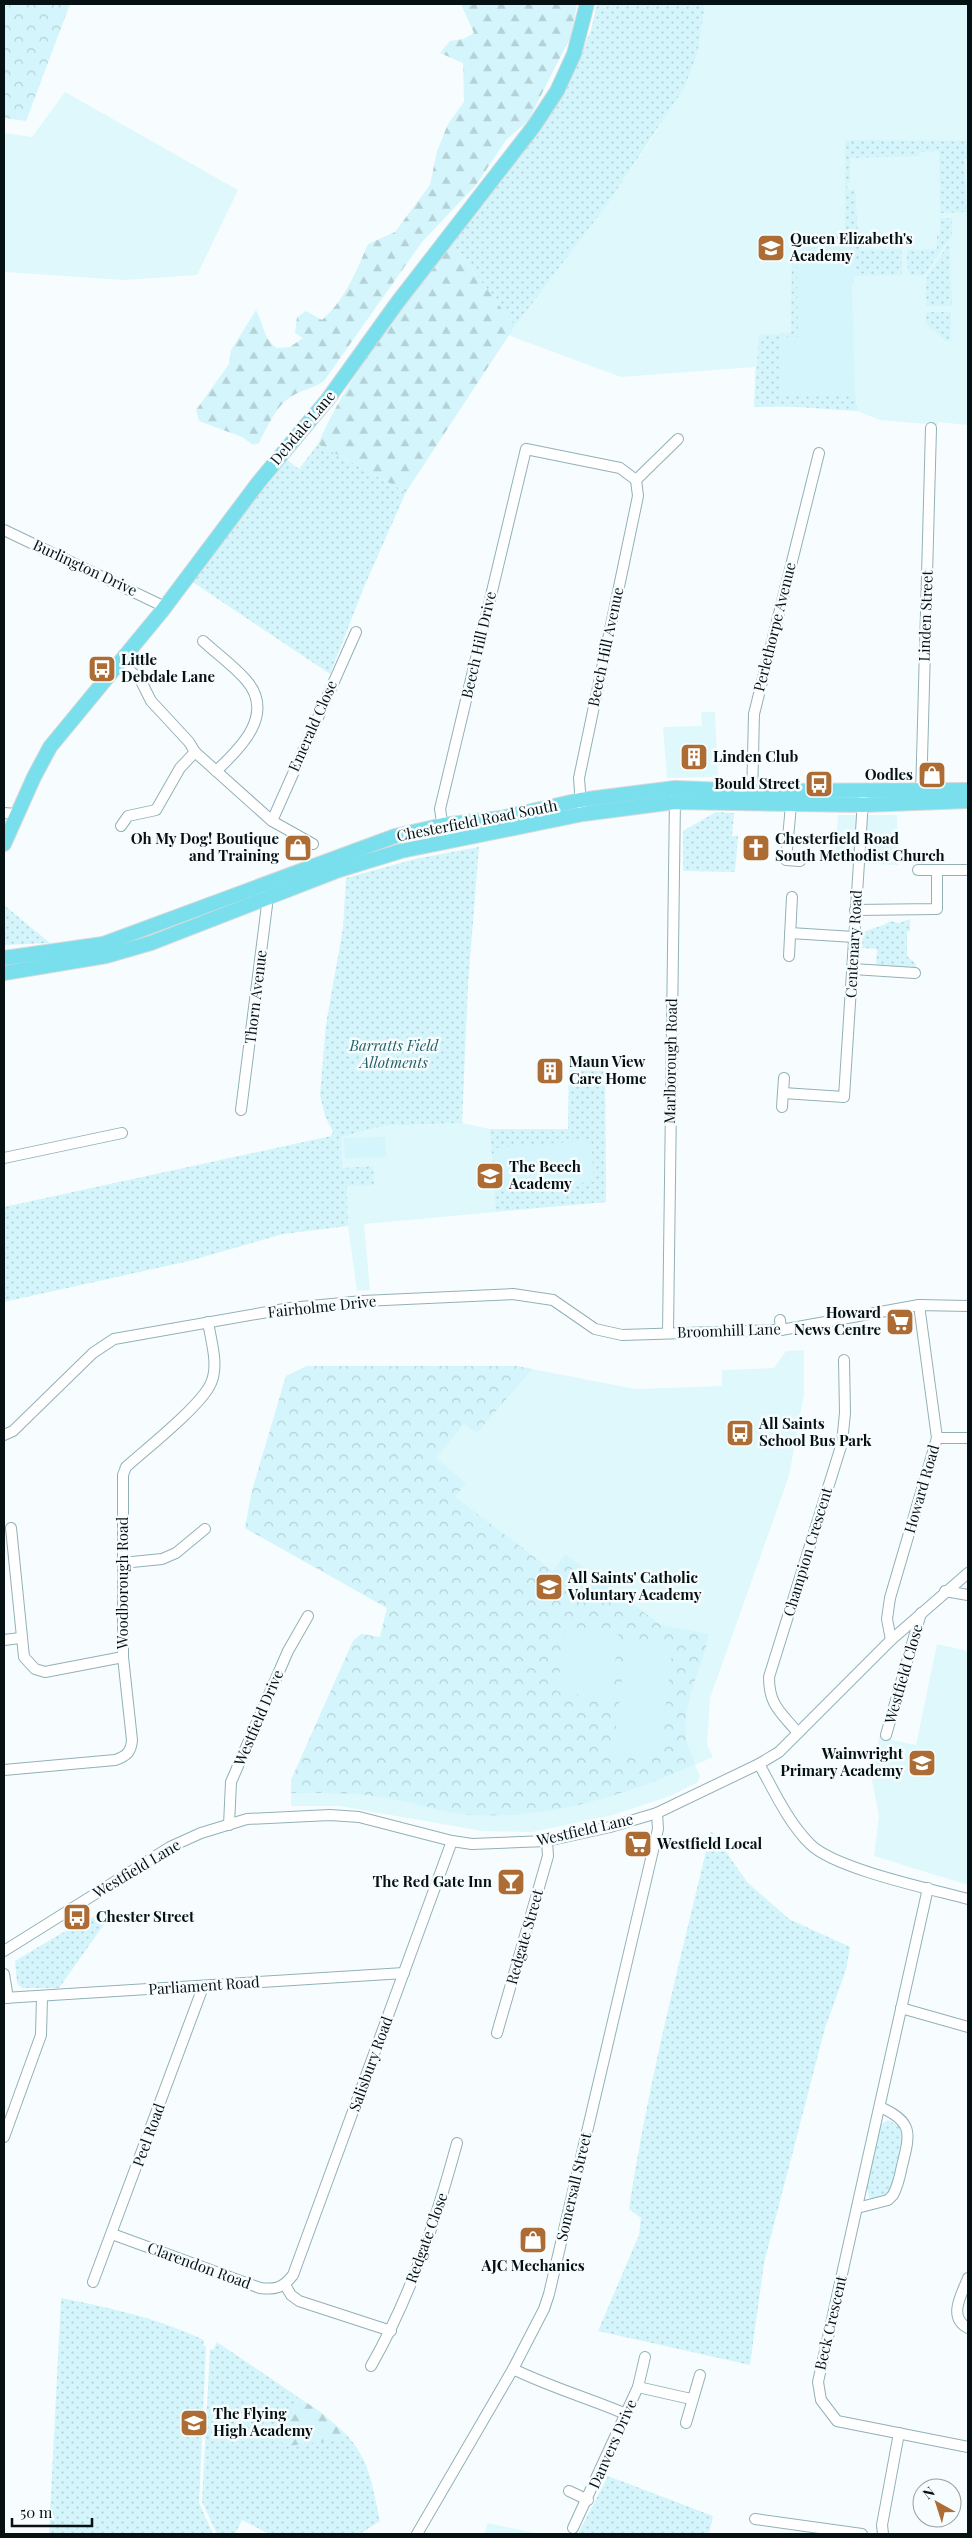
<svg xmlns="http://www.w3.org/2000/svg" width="972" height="2538" font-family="'Playfair Display',serif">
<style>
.built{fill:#dff8fc}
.grass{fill:url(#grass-dots)}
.forest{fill:url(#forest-firs)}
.park{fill:url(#park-crowns)}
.pitch{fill:#d4f5fb}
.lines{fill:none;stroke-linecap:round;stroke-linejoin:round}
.minor-casing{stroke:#92b1b7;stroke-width:12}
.major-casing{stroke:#d7d9d9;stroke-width:16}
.minor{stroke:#fff;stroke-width:10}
.major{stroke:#7adfed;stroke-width:14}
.labels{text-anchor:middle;stroke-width:5;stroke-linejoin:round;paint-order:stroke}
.poi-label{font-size:15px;font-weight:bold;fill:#061113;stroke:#f7fdfe;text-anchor:start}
.street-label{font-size:15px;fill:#061113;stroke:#f7fdfe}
.park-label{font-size:15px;font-style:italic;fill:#255f68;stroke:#f7fdfe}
</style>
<defs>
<pattern id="grass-dots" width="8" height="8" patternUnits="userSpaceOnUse" patternTransform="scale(1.25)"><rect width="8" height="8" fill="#d4f5fb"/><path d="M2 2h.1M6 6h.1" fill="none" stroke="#b4d1d6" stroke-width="1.8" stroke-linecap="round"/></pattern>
<pattern id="forest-firs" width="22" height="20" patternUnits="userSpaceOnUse" patternTransform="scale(1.25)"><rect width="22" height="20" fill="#d4f5fb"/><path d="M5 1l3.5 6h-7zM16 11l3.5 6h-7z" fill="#b4d1d6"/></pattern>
<pattern id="park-crowns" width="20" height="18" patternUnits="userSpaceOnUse" patternTransform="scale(1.25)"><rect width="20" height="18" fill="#d4f5fb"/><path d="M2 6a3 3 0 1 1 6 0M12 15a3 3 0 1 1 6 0" fill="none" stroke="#b4d1d6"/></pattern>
</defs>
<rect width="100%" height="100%" fill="#f7fdfe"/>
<g class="built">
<path d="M705 4H968V425L938 422V425L880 420 857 411 822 407H754L755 367 621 377 508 335 609 202 658 129 698 51Z"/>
<path d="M65 92 238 190 197 275 124 280 4 272V133L32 137Z"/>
<path d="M701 712H715L718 777 667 778 663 727 702 726Z"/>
<path d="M838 815H897L898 865 850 863V857L835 855Z"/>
<path d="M569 1070 605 1071 606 1202 364 1224 370 1290 357 1291 348 1226 347 1185 373 1166 342 1168 340 1137 382 1126 462 1123 490 1129 568 1130Z"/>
<path d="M804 1350V1394L789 1476 710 1698 707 1745 713 1757 695 1765 700 1776 698 1782 670 1796 613 1815 532 1832 482 1831 339 1806H291V1780L353 1641 361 1634 380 1637 387 1608 245 1528 252 1491 286 1376 307 1366H517L635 1389 722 1386V1370L774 1368 786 1351Z"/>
<path d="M937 1644 968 1651V1885L874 1856 879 1816 872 1781 879 1737 916 1745Z"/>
<path d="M488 2523 539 2534H484Z"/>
</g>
<g class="grass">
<path d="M597 4H705L698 51 684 88 609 202 515 326 452 243 568 84 591 30Z"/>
<path d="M845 140 968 141V159H964L967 212 940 213 939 151 920 152 919 156 850 158V183H848L847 190H855L859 250 902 249V275L854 276V239L797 240 798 337 780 338V395L855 394 857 411 781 406 754 407 759 335 791 333 792 234 845 233Z"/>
<path d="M940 218H952V235L924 275H910L907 265V250L937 249V234H940Z"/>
<path d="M949 243 952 306H926V279Z"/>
<path d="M926 312H951V341H946L926 324Z"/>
<path d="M318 444 406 492 364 587 330 674 191 581 286 459 299 469Z"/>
<path d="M716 812 734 813 732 836H738L735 872 683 871V831Z"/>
<path d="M479 847 468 984 462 1123 382 1126 341 1137 342 1168 373 1166 374 1185 347 1186 348 1226 283 1234 189 1261 4 1302V1207L331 1136 333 1132 325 1116 320 1095 326 1024 343 928 346 878 415 859Z"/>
<path d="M4 905 50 943 4 945Z"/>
<path d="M910 919V931H907V956L916 964V967L876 965 877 949 862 948 863 932C872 928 882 927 890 921L899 923Z"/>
<path d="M569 1070 605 1071 606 1202 496 1211 490 1129H568Z"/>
<path d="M711 1831 748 1883 789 1919 850 1947 846 1970 825 2028 764 2263 750 2365 598 2331 639 2235 641 2218 629 2209C648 2082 681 1956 711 1831Z"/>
<path d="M109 1909 112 1913 59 1988H22L17 1983 15 1961 60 1934Z"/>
<path d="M888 2120 899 2126 903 2138 893 2189 886 2197 872 2199 869 2197 867 2188 880 2125Z"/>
<path d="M61 2298C108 2307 160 2319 204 2340L203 2345 206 2347 199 2503 213 2534H49Z"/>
<path d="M217 2342 298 2397 288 2422 280 2430 341 2439 346 2434C371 2462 372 2486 380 2521L360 2534H269L242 2520 235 2534H217L202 2502 210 2349 213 2350Z"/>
<path d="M608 2476 713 2516 709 2534H578Z"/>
</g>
<g class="forest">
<path d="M461 4H577L571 36 528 121 506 140 476 185 422 242 324 381C314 388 302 390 292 396 275 407 268 426 259 443L253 445 242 437 199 421 196 410 229 364 231 350 256 310C263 323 264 340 277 348L290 347 303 338 295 333 297 317 306 311 322 320C345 300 356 272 368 244L395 232 430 185 437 151 448 124 464 102 463 63 440 53 450 41 463 39 474 33Z"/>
<path d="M452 243 515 326 406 492 318 444C350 371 404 307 452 243Z"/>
<path d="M298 2397 322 2413 346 2434 341 2439 287 2446 279 2440 280 2430 288 2422Z"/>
</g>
<g class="park">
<path d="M4 4H70L26 121 4 118Z"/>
<path d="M307 1366H517L532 1369 477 1433 464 1424 436 1458 466 1483 455 1497 553 1571 565 1554 661 1625 709 1634C702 1669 682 1702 686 1738 687 1746 692 1756 695 1764 625 1796 549 1819 471 1815 442 1813 414 1802 386 1798 355 1792 323 1793 291 1793V1780L353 1641 361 1634 380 1637 387 1608 245 1528 252 1491 286 1376Z"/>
</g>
<g class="pitch">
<path d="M797 239H854V284L852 285 855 394 780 395 779 338 798 337Z"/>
<path d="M385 1137 386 1157 345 1158 344 1138Z"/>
<path d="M591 1140 594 1182 498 1189 495 1148Z"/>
<path d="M566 1627 619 1635 610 1699 557 1691Z"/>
<path d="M627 1640 673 1646 659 1758 613 1751Z"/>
</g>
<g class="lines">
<defs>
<g id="minor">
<path d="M636 480 678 439"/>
<path d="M4 530 165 607"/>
<path d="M203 641C217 654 234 666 246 680 276 714 240 749 216 771"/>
<path d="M120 663 140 679 151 701 189 742 195 752 272 821 313 844"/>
<path d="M921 796 931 428"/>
<path d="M752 798 754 714 819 453"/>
<path d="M581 805 579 778 638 496 636 480"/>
<path d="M791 805 786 860 800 861"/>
<path d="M4 813 16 814"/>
<path d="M272 821 356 632"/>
<path d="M121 826 128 816 156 810 180 768 195 752"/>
<path d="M445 842 440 809 526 449 620 468 636 480"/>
<path d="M918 870H966"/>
<path d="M855 910 937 909V870"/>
<path d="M790 933 854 937"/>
<path d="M789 956 792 897"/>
<path d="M853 969 915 973"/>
<path d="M783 1093 844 1097 863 800"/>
<path d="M782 1107 784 1078"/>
<path d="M241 1110 267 905 262 893"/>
<path d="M4 1158 122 1133"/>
<path d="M780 1320 781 1330"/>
<path d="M668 1333 675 797"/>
<path d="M4 1435 13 1431 93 1353 114 1339 290 1308 363 1301 513 1294 553 1300 595 1329 622 1335 781 1330 919 1305 968 1306"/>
<path d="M937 1438H968"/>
<path d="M11 1528 24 1657 35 1669 45 1672 123 1657"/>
<path d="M122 1563 162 1559 176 1553 205 1529"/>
<path d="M945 1591 968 1595"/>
<path d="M4 1640 20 1638"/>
<path d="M891 1640 887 1619 890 1598 937 1438 919 1305"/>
<path d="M798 1733C781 1712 769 1706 769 1677L842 1443 845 1413 844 1360"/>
<path d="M886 1735 921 1613"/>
<path d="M759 1764C774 1791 788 1822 810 1844 835 1869 931 1889 968 1899"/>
<path d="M4 1770 115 1760C127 1756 131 1752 132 1740L123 1657V1475L126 1467C146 1449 202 1405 211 1383 219 1365 211 1341 208 1322"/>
<path d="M229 1825 231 1782 288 1651 308 1616"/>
<path d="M928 1888 818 2382 821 2400 837 2421 968 2447"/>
<path d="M4 1951 170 1847 201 1833 247 1819 330 1815 359 1817 452 1841 472 1844 547 1841 610 1827 657 1813 759 1764 779 1752 891 1640 968 1573"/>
<path d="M4 1974 8 1998"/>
<path d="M4 1998 404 1973"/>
<path d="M901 2008 968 2027"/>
<path d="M497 2033 548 1856 547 1841"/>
<path d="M4 2137 41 2035 42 1997"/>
<path d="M857 2208 888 2200 893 2195C898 2186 900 2176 902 2166 910 2134 914 2122 880 2107"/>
<path d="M112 2234 260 2288C275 2290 283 2288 293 2275L452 1841"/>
<path d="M968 2278C962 2294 947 2317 968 2328"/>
<path d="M93 2282 203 1987"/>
<path d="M285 2285 291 2295 299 2301 391 2331"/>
<path d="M371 2366C411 2296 436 2220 457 2143"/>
<path d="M513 2369C550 2387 588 2398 626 2414"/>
<path d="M638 2387 691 2399"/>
<path d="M686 2423 700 2375"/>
<path d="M569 2491 588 2500"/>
<path d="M755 2519 862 2534"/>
<path d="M573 2528 638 2387 645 2357"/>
<path d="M417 2534 513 2369 544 2309 549 2294 658 1829 657 1813"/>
<path d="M883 2534 882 2525 899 2433"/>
</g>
<g id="major">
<path d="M4 844 34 777 50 747 162 611 258 483 328 399 397 303 534 126 557 91 574 54 587 4"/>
<path d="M4 958 103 944 395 836 443 825 501 818 580 800 675 788 752 791 968 790"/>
<path d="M4 973 106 956 151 943 339 870 401 851 583 814 675 802 863 805 968 801"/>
</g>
</defs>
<use href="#minor" class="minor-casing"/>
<use href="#major" class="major-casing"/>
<use href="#minor" class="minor"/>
<use href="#major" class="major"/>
</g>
<defs>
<symbol id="school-square" viewBox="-11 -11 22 22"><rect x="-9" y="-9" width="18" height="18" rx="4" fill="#ac6c34" stroke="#f7fdfe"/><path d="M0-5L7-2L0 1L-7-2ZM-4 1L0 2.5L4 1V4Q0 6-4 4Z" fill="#fff"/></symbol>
<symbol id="bus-square" viewBox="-11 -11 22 22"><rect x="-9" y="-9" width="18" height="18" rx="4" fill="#ac6c34" stroke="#f7fdfe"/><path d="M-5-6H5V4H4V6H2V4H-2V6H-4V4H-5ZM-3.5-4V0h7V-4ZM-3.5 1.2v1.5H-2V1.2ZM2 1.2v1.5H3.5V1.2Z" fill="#fff"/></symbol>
<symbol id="building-square" viewBox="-11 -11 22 22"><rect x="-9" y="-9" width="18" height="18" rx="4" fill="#ac6c34" stroke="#f7fdfe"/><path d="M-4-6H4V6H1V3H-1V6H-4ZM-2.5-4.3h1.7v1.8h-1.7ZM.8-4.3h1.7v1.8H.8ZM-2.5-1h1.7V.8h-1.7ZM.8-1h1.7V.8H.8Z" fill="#fff"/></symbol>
<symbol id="shop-square" viewBox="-11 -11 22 22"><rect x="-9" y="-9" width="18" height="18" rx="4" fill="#ac6c34" stroke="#f7fdfe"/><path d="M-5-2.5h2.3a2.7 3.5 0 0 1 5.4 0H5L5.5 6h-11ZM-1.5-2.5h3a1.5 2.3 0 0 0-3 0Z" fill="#fff"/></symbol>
<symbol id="church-square" viewBox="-11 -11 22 22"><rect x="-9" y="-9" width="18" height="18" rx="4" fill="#ac6c34" stroke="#f7fdfe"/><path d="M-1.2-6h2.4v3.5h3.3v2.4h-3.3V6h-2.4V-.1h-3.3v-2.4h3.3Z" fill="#fff"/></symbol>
<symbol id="supermarket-square" viewBox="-11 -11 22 22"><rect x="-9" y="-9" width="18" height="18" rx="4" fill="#ac6c34" stroke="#f7fdfe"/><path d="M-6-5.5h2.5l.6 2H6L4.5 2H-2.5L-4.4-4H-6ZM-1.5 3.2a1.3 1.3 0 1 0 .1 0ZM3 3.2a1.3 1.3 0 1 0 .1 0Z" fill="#fff"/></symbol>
<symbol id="bar-square" viewBox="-11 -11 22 22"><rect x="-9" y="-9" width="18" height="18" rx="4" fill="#ac6c34" stroke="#f7fdfe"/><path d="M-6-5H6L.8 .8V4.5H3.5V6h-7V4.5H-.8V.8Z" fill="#fff"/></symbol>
</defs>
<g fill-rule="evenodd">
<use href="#school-square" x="755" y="232" width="32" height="32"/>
<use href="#bus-square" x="86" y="653" width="32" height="32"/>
<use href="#building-square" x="678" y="741" width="32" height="32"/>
<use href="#shop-square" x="916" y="759" width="32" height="32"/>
<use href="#bus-square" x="803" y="768" width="32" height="32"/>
<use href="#shop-square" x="282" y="832" width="32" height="32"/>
<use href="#church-square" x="740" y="832" width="32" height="32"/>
<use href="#building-square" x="534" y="1055" width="32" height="32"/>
<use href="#school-square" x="474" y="1160" width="32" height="32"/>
<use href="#supermarket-square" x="884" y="1306" width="32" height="32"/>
<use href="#bus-square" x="724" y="1417" width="32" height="32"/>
<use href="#school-square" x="533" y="1571" width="32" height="32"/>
<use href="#school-square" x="906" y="1747" width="32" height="32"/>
<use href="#supermarket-square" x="622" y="1828" width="32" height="32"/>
<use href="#bar-square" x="495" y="1866" width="32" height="32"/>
<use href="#bus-square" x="61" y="1901" width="32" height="32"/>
<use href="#shop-square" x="517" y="2224" width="32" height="32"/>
<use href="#school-square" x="178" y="2407" width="32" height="32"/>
</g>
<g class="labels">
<g class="poi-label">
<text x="790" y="244">Queen Elizabeth's<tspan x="790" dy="17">Academy</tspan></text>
<text x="121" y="665">Little<tspan x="121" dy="17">Debdale Lane</tspan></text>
<text x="713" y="762">Linden Club</text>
<text x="913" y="780" text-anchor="end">Oodles</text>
<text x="800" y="789" text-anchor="end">Bould Street</text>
<text x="279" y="844" text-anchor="end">Oh My Dog! Boutique<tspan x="279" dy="17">and Training</tspan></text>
<text x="775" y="844">Chesterfield Road<tspan x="775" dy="17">South Methodist Church</tspan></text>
<text x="569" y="1067">Maun View<tspan x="569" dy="17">Care Home</tspan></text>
<text x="509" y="1172">The Beech<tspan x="509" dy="17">Academy</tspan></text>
<text x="881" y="1318" text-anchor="end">Howard<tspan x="881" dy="17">News Centre</tspan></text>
<text x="759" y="1429">All Saints<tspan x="759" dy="17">School Bus Park</tspan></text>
<text x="568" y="1583">All Saints' Catholic<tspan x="568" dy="17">Voluntary Academy</tspan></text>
<text x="903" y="1759" text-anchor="end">Wainwright<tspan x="903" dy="17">Primary Academy</tspan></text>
<text x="657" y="1849">Westfield Local</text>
<text x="492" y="1887" text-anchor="end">The Red Gate Inn</text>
<text x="96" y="1922">Chester Street</text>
<text x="533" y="2271" text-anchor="middle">AJC Mechanics</text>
<text x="213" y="2419">The Flying<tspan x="213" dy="17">High Academy</tspan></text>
</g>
<g class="street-label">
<text transform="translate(303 428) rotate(-50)" y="5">Debdale Lane</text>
<text transform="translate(85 568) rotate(25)" y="5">Burlington Drive</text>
<text transform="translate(926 616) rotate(-88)" y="5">Linden Street</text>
<text transform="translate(775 627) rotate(-76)" y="5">Perlethorpe Avenue</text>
<text transform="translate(479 645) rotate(-77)" y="5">Beech Hill Drive</text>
<text transform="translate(606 647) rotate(-78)" y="5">Beech Hill Avenue</text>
<text transform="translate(313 726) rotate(-66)" y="5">Emerald Close</text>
<text transform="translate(477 821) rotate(-11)" y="5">Chesterfield Road South</text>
<text transform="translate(854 944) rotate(-87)" y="5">Centenary Road</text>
<text transform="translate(256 997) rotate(-83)" y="5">Thorn Avenue</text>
<text transform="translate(671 1061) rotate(-89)" y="5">Marlborough Road</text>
<text transform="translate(322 1307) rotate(-6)" y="5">Fairholme Drive</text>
<text transform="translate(729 1331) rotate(-2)" y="5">Broomhill Lane</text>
<text transform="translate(922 1489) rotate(-74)" y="5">Howard Road</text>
<text transform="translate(808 1552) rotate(-73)" y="5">Champion Crescent</text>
<text transform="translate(123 1583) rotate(-90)" y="5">Woodborough Road</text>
<text transform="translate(904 1674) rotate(-74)" y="5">Westfield Close</text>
<text transform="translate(259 1718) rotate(-67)" y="5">Westfield Drive</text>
<text transform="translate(585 1830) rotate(-13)" y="5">Westfield Lane</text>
<text transform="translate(137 1869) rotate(-31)" y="5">Westfield Lane</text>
<text transform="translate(525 1937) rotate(-74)" y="5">Redgate Street</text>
<text transform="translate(204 1986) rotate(-4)" y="5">Parliament Road</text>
<text transform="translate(371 2064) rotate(-70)" y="5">Salisbury Road</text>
<text transform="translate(149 2135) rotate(-70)" y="5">Peel Road</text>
<text transform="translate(574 2187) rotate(-77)" y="5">Somersall Street</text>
<text transform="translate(427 2238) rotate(-70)" y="5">Redgate Close</text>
<text transform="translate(199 2266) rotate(20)" y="5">Clarendon Road</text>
<text transform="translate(831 2323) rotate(-77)" y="5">Beck Crescent</text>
<text transform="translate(613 2444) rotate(-66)" y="5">Danvers Drive</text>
</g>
<g class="park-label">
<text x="394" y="1051">Barratts Field<tspan x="394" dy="17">Allotments</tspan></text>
</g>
</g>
<rect width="972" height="2538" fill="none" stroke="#061113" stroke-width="10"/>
<g transform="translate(937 2503) rotate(321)"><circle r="24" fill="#f7fdfe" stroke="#979fa0"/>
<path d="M0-4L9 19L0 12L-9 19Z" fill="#ac6c34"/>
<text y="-8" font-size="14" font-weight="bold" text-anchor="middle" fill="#061113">N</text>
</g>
<path d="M12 2518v8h80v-8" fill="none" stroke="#061113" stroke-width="2.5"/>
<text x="20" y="2518" font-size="15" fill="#061113" stroke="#f7fdfe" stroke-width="4" paint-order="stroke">50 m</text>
</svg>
